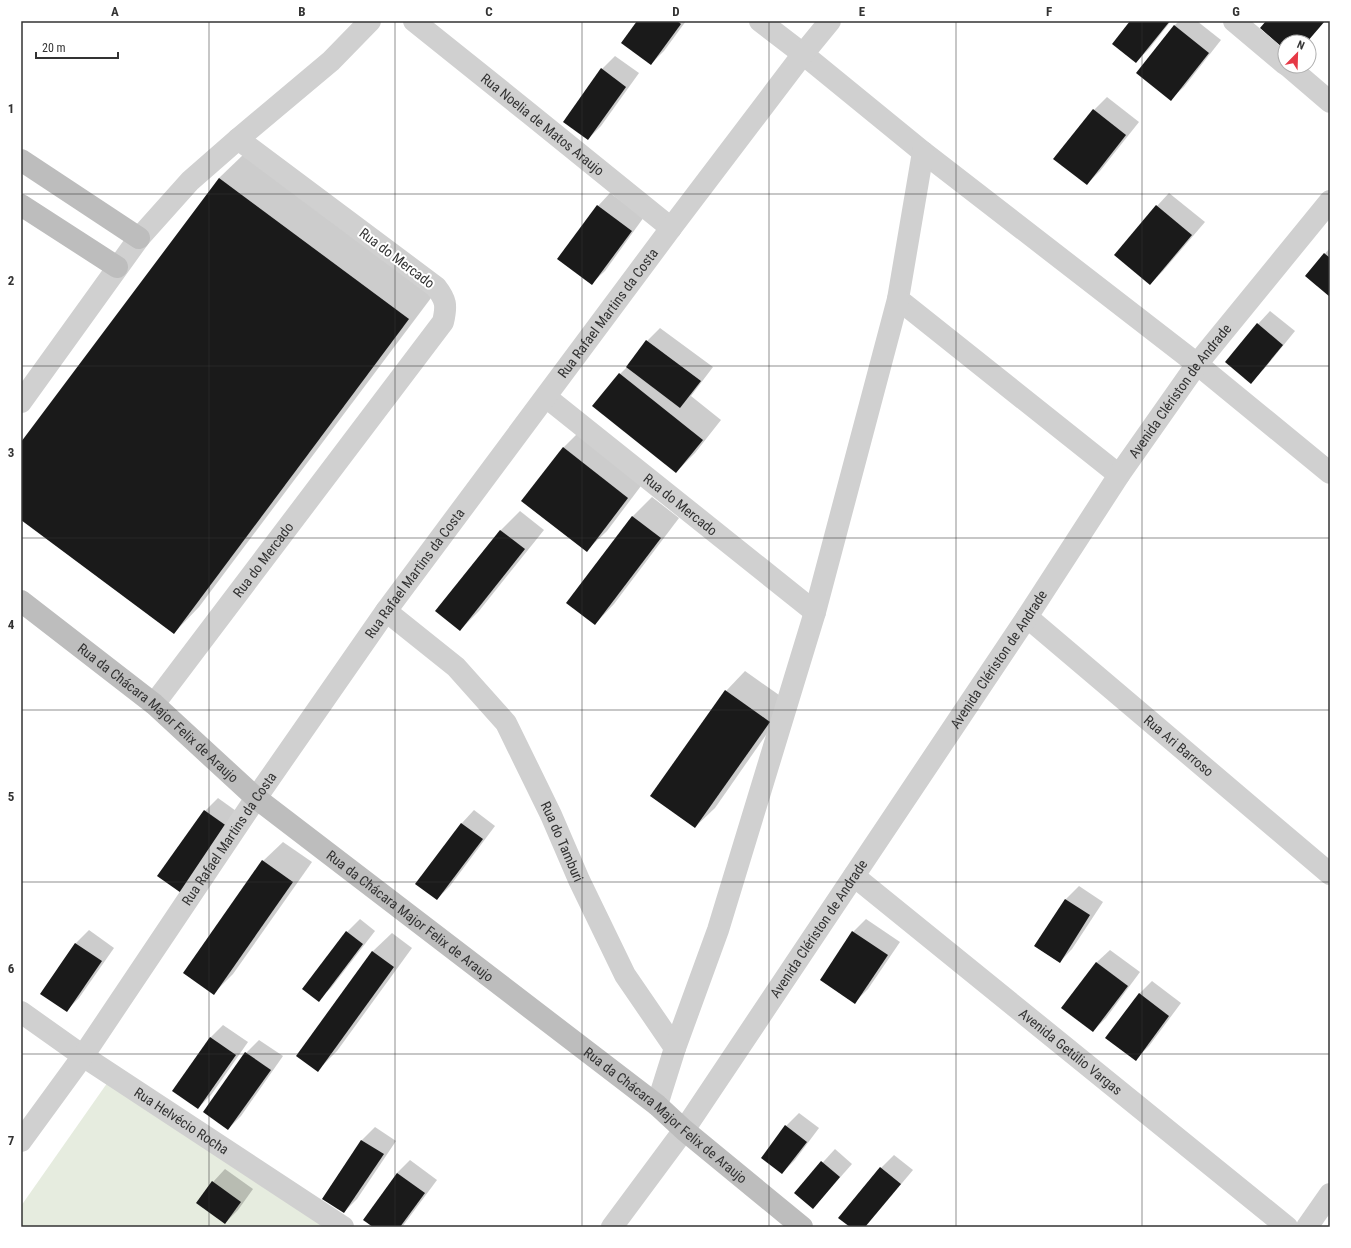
<svg xmlns="http://www.w3.org/2000/svg" width="1351" height="1248" font-family="'Roboto Condensed',sans-serif">
<style>
.green{fill:#e6ecdf}
.shadow{fill:#0003}
.building{fill:#1a1a1a}
.lines{fill:none;stroke-linecap:round;stroke-linejoin:round}
.street{stroke:#d0d0d0;stroke-width:22}
.secondary{stroke:#bdbdbd;stroke-width:22}
.grid{fill:none;stroke:#333;stroke-width:1;stroke-opacity:0.55}
.labels{text-anchor:middle;stroke-width:4;stroke-linejoin:round;paint-order:stroke}
.street-label{font-size:14px;fill:#333;stroke:#fff}
.neatline{fill:none;stroke:#333;stroke-width:1.5}
.grid-label{font-size:13px;text-anchor:middle;font-weight:bold;fill:#333}
</style>
<rect width="100%" height="100%" fill="#fff"/>
<path class="green" d="M110 1079 333 1227H21V1206Z"/>
<g class="shadow">
<path d="M638 21H686L664 51 651 64Z"/>
<path d="M1132 21H1171L1149 49 1136 62Z"/>
<path d="M1179 21H1197L1221 40 1184 87 1171 99 1174 26Z"/>
<path d="M615 56 639 73 601 126 588 139 602 69Z"/>
<path d="M1107 97 1139 122 1100 171 1087 184 1094 110Z"/>
<path d="M245 153 434 294 199 607 174 633 21 519V444L219 178Z"/>
<path d="M610 193 644 217 605 271 592 283 598 206Z"/>
<path d="M1169 193 1205 222 1163 271 1150 284 1157 206Z"/>
<path d="M1330 248V296L1306 275Z"/>
<path d="M1270 311 1295 331 1264 369 1251 382 1258 324Z"/>
<path d="M660 328 713 367 691 396 721 420 695 453 676 472 620 374 629 365 647 341Z"/>
<path d="M583 428 647 478 607 531 587 550 563 448Z"/>
<path d="M652 497 679 518 614 604 595 624 567 603 633 516Z"/>
<path d="M520 511 544 530 479 611 460 630 436 611 501 530Z"/>
<path d="M745 671 789 702 715 808 695 827 726 691Z"/>
<path d="M218 798 243 816 197 881 205 811Z"/>
<path d="M474 810 495 826 450 886 437 899 417 883 462 823Z"/>
<path d="M283 842 312 862 233 974 214 993 263 861Z"/>
<path d="M1079 886 1103 902 1072 949 1060 962 1035 946 1066 899Z"/>
<path d="M360 919 375 931 331 988 318 1000 347 932Z"/>
<path d="M866 919 900 942 868 989 855 1002 853 932Z"/>
<path d="M89 930 114 948 79 998 66 1011 41 993 76 943Z"/>
<path d="M392 933 412 948 337 1051 318 1070 372 952Z"/>
<path d="M1110 950 1140 972 1106 1018 1093 1031 1063 1008 1097 962Z"/>
<path d="M1152 981 1181 1003 1149 1046 1136 1059 1139 994Z"/>
<path d="M223 1025 248 1042 211 1095 198 1108 210 1038Z"/>
<path d="M259 1040 283 1056 241 1116 228 1129 204 1112 246 1053Z"/>
<path d="M799 1113 819 1128 795 1160 782 1173 786 1126Z"/>
<path d="M375 1127 396 1141 357 1199 344 1212 323 1198 362 1140Z"/>
<path d="M835 1149 852 1164 813 1208 795 1193Z"/>
<path d="M894 1155 913 1170 865 1227H851L881 1168Z"/>
<path d="M410 1160 437 1180 402 1227H375L397 1173Z"/>
<path d="M225 1169 253 1189 238 1210 225 1223 213 1182Z"/>
</g>
<g class="building">
<path d="M637 21H677L681 24 651 65 621 43Z"/>
<path d="M1130 21H1170L1136 63 1112 44Z"/>
<path d="M1266 21H1325L1307 42H1285V50L1260 28Z"/>
<path d="M1174 25 1209 53 1171 101 1136 73Z"/>
<path d="M601 68 626 87 588 140 563 122Z"/>
<path d="M1093 109 1126 135 1087 185 1053 159Z"/>
<path d="M219 178 409 319 174 634 21 520V442Z"/>
<path d="M597 205 632 231 592 285 557 259Z"/>
<path d="M1156 205 1192 235 1150 285 1114 255Z"/>
<path d="M1324 253 1330 258V297L1305 276Z"/>
<path d="M1257 323 1283 345 1251 384 1225 362Z"/>
<path d="M646 340 701 381 680 408 626 367Z"/>
<path d="M619 373 703 440 676 473 592 406Z"/>
<path d="M563 447 628 498 587 552 521 501Z"/>
<path d="M632 516 661 538 595 625 566 603Z"/>
<path d="M500 530 525 549 460 631 435 611Z"/>
<path d="M725 690 770 722 695 828 650 796Z"/>
<path d="M204 810 231 829 184 895 157 876Z"/>
<path d="M461 823 483 839 437 900 415 884Z"/>
<path d="M262 860 293 882 214 995 183 973Z"/>
<path d="M1065 899 1090 915 1060 963 1034 946Z"/>
<path d="M346 931 363 944 319 1002 302 989Z"/>
<path d="M852 931 888 955 855 1004 820 980Z"/>
<path d="M75 943 102 961 67 1012 40 994Z"/>
<path d="M372 951 394 967 318 1072 296 1056Z"/>
<path d="M1096 962 1128 986 1093 1032 1061 1008Z"/>
<path d="M1139 993 1169 1016 1136 1061 1105 1038Z"/>
<path d="M210 1037 236 1055 198 1109 172 1091Z"/>
<path d="M245 1052 271 1070 228 1130 203 1112Z"/>
<path d="M785 1125 807 1142 782 1174 761 1158Z"/>
<path d="M361 1140 384 1154 344 1213 322 1199Z"/>
<path d="M821 1161 840 1177 813 1209 794 1193Z"/>
<path d="M880 1167 901 1184 865 1227H850L838 1218Z"/>
<path d="M397 1173 425 1193 400 1227H373L363 1220Z"/>
<path d="M212 1181 241 1202 225 1224 196 1203Z"/>
</g>
<g class="lines">
<g class="street">
<path id="s1" d="M414 21 530 114 671 228"/>
<path d="M760 21 803 54 923 152 1197 364 1330 473"/>
<path d="M1234 21 1285 64"/>
<path d="M1288 66 1330 102"/>
<path d="M923 152 898 299 1119 475"/>
<path id="s2" d="M546 397 815 612"/>
<path d="M21 402 139 238 190 181 238 139 331 61 370 21"/>
<path id="s3" d="M386 611 456 667 506 723 551 815 579 880 625 975 675 1048 657 1105"/>
<path id="s4" d="M1027 617 1330 874"/>
<path id="s5" d="M154 704 443 322C447 305 446 300 436 287L238 139"/>
<path id="s6" d="M854 876 1287 1227"/>
<path id="s7" d="M21 1012 83 1056 343 1227"/>
<path d="M675 1048 718 930 815 612 898 299"/>
<path id="s8" d="M21 1141 83 1056 256 798 386 611 671 228 803 54 830 21"/>
<path id="s9" d="M612 1227 684 1130 1027 617 1119 475 1197 364 1330 201"/>
<path d="M1307 1227 1330 1194"/>
</g>
<g class="secondary">
<path d="M21 160 139 238"/>
<path d="M21 205 117 267"/>
<path id="s10" d="M21 601 154 704 256 798 657 1105 684 1130 802 1227"/>
</g>
</g>
<path class="grid" d="M209 21V1227M395 21V1227M582 21V1227M769 21V1227M956 21V1227M1142 21V1227M21 194H1330M21 366H1330M21 538H1330M21 710H1330M21 882H1330M21 1054H1330"/>
<g class="labels">
<g class="street-label">
<text dy="5" stroke="none"><textPath href="#s1" startOffset="165">Rua Noelia de Matos Araujo</textPath></text>
<text transform="translate(397 258) rotate(37)" y="5">Rua do Mercado</text>
<text dy="5" stroke="none"><textPath href="#s8" startOffset="1015">Rua Rafael Martins da Costa</textPath></text>
<text dy="5" stroke="none"><textPath href="#s9" startOffset="1011">Avenida Clériston de Andrade</textPath></text>
<text dy="5" stroke="none"><textPath href="#s2" startOffset="172">Rua do Mercado</textPath></text>
<text dy="5" stroke="none"><textPath href="#s5" startOffset="181">Rua do Mercado</textPath></text>
<text dy="5" stroke="none"><textPath href="#s8" startOffset="691">Rua Rafael Martins da Costa</textPath></text>
<text dy="5" stroke="none"><textPath href="#s9" startOffset="687">Avenida Clériston de Andrade</textPath></text>
<text dy="5" stroke="none"><textPath href="#s10" startOffset="177">Rua da Chácara Major Felix de Araujo</textPath></text>
<text dy="5" stroke="none"><textPath href="#s4" startOffset="199">Rua Ari Barroso</textPath></text>
<text dy="5" stroke="none"><textPath href="#s8" startOffset="367">Rua Rafael Martins da Costa</textPath></text>
<text dy="5" stroke="none"><textPath href="#s3" startOffset="296">Rua do Tamburi</textPath></text>
<text dy="5" stroke="none"><textPath href="#s10" startOffset="501">Rua da Chácara Major Felix de Araujo</textPath></text>
<text dy="5" stroke="none"><textPath href="#s9" startOffset="363">Avenida Clériston de Andrade</textPath></text>
<text dy="5" stroke="none"><textPath href="#s6" startOffset="279">Avenida Getúlio Vargas</textPath></text>
<text dy="5" stroke="none"><textPath href="#s10" startOffset="825">Rua da Chácara Major Felix de Araujo</textPath></text>
<text dy="5" stroke="none"><textPath href="#s7" startOffset="194">Rua Helvécio Rocha</textPath></text>
</g>
</g>
<rect width="1351" height="1248" fill="none" stroke="#ffffff" stroke-width="44"/>
<g transform="translate(1297 54) rotate(23)"><circle r="19" fill="#ffffff" stroke="#adadad"/>
<path d="M0-3L7 15L0 10L-7 15Z" fill="#e63946"/>
<text y="-6" font-size="11" font-weight="bold" text-anchor="middle" fill="#333333">N</text>
</g>
<path d="M36 52v6h82v-6" fill="none" stroke="#333333" stroke-width="2"/>
<text x="42" y="52" font-size="12" fill="#333333" stroke="#ffffff" stroke-width="3" paint-order="stroke">20 m</text>
<rect x="22" y="22" width="1307" height="1204" class="neatline"/>
<g class="grid-label">
<text x="115" y="16">A</text>
<text x="302" y="16">B</text>
<text x="489" y="16">C</text>
<text x="676" y="16">D</text>
<text x="862" y="16">E</text>
<text x="1049" y="16">F</text>
<text x="1236" y="16">G</text>
<text x="11" y="113">1</text>
<text x="11" y="285">2</text>
<text x="11" y="457">3</text>
<text x="11" y="629">4</text>
<text x="11" y="801">5</text>
<text x="11" y="973">6</text>
<text x="11" y="1145">7</text>
</g>
</svg>
